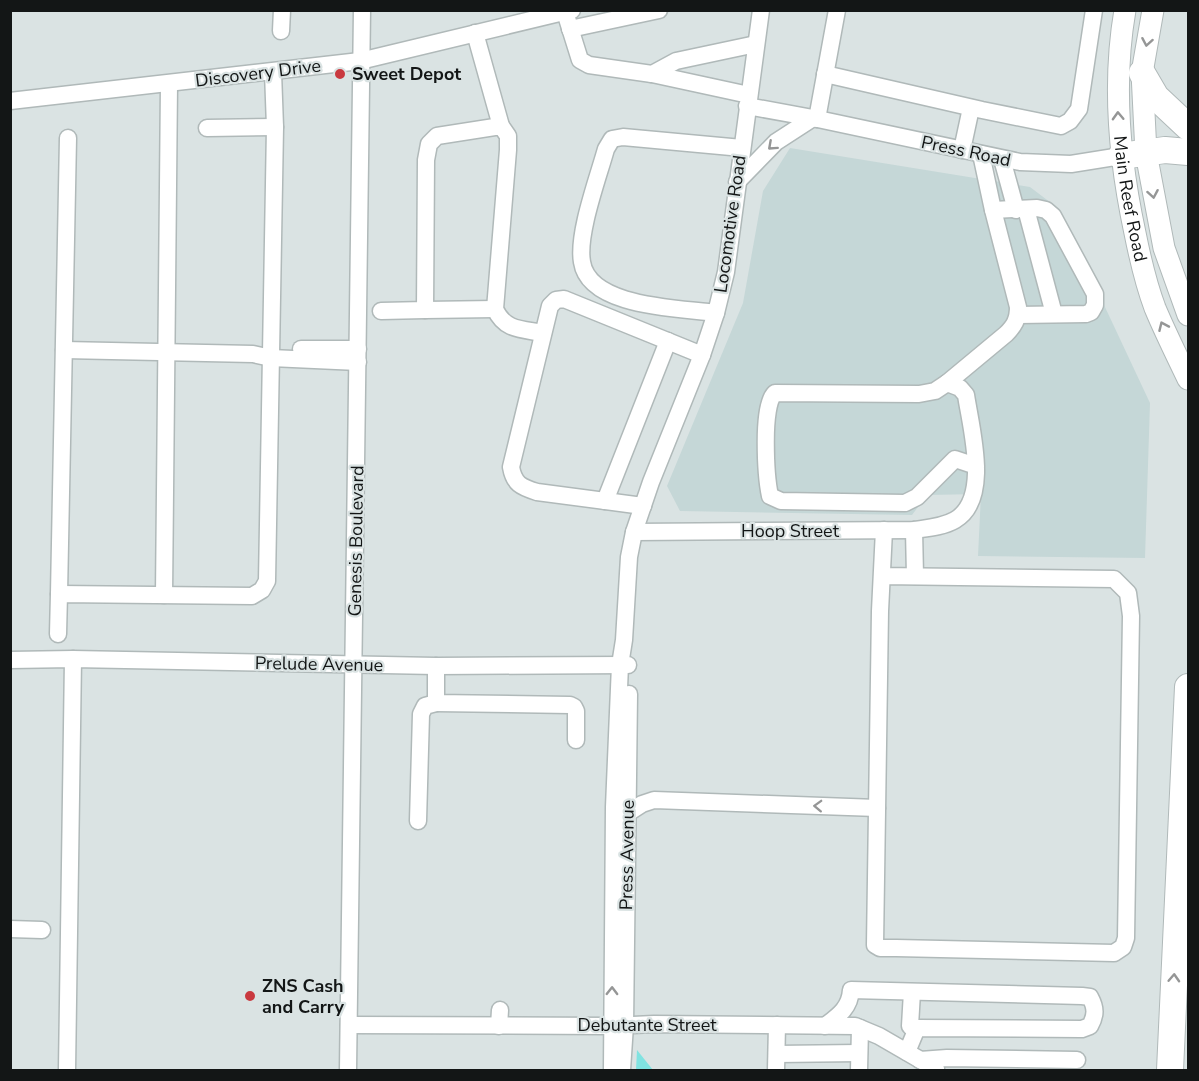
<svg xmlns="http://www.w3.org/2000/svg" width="1199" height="1081" font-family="'Nunito Sans',sans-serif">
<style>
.built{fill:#c5d7d7}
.green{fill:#80e3e1}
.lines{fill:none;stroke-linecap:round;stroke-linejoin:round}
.minor-casing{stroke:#b0b9b9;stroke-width:19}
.major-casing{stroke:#b0b9b9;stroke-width:23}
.highway-casing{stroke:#b0b9b9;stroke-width:28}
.minor{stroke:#fff;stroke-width:16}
.major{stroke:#fff;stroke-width:21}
.highway{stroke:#fff;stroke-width:26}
.oneway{stroke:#959696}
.poi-dot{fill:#c9393f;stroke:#dae3e3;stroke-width:2}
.labels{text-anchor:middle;stroke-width:4.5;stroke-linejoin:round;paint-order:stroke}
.street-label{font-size:18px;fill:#131616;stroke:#dae3e3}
.poi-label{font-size:18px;font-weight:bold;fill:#131616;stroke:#dae3e3;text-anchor:start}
</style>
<rect width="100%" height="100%" fill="#dae3e3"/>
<path class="built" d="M790 148 1030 187 1059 209 1150 403 1145 558 978 556 981 494 927 495 912 515 680 511 667 486 743 303 763 191Z"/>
<path class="green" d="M637 1050 653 1070H636Z"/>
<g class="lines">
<defs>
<g id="minor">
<path d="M565 12 580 60 589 65 652 74 676 61 756 44"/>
<path d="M570 29 659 10"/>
<path d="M281 31 282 10"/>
<path d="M475 33 501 126"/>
<path d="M652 74 749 95"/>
<path d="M825 74 982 110 1061 126 1070 121 1079 109 1094 10"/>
<path d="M10 101 360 61 572 10"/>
<path d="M747 106 813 118 1020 162 1071 164 1121 156"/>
<path d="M817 119 837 10"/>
<path d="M207 128 275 127"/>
<path d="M962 150 971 108"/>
<path d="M1002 159 1016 210"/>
<path d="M737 182 776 142 813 118"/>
<path d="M1026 209 1054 314"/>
<path d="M993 210 1037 208 1046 210 1053 216 1095 294V305L1091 312 1086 314 1018 315"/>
<path d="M425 310 495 309"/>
<path d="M381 311 425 310 426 160 429 144 437 136 501 126 508 136V150L495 309C505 331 522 329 543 333"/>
<path d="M716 313C681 308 589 308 582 262 577 234 598 178 606 149L612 139 623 137 742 148"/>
<path d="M301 349H358"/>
<path d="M64 350 253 354 271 358 358 362"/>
<path d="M947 383 1006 334C1014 326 1018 320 1018 307L993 210 981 154"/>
<path d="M605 501 668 341"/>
<path d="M643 506 537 492C521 487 514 484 511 467L550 306 556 300 564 299 702 355"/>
<path d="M914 530 915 576"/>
<path d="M634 532 914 530C928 528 943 527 955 520 991 499 971 429 966 395L960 388 947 383 935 391 919 394 775 393C761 405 766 477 770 496L781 501 905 503 917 497 955 459 976 466"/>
<path d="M882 576 1114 579 1128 593 1131 616 1126 938 1123 947 1114 953 896 948H880L875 945 880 611 884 530"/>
<path d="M59 594 68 138"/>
<path d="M164 595 169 84"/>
<path d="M58 634 59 594 252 596 262 590 267 581 275 127 273 72"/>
<path d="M10 660 73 659 436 666 628 665"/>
<path d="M436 666V703L570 705 574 707 576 711V740"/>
<path d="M628 813 642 804 654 800 877 808"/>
<path d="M418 821 421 714 425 706 436 703"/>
<path d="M10 929 42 930"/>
<path d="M912 992 910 1026 916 1031"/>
<path d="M349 1025 612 1026 654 1024 855 1026 879 1036 936 1069"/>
<path d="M499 1026 500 1010"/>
<path d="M825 1026C838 1016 850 1008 851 990L1082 996 1090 997C1096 1008 1096 1015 1090 1026L1082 1029 917 1028 907 1052"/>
<path d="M777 1054 859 1053"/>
<path d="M920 1060 947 1058 1077 1060"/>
<path d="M67 1070 73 659"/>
<path d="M348 1070 362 10"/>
<path d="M612 1070 614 807 620 665 624 640 629 557 634 532 651 482 702 355 716 313 726 272 761 10"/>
<path d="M622 1070 625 1025 629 694"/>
<path d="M776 1070 777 1025"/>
<path d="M859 1070 860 1028"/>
</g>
<g id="major">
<path id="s1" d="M1125 10C1112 85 1119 159 1135 233 1140 258 1146 284 1155 308 1165 332 1177 356 1188 379"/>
<path d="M1153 10 1142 73 1146 153 1164 248 1188 315"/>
</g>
<g id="highway">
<path d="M1142 73 1156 97 1188 127"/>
<path d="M1121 156 1165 150 1188 152"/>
<path d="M1170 1070 1188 687"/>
</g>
</defs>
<use href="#minor" class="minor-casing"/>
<use href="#major" class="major-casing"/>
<use href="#highway" class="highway-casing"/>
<use href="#minor" class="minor"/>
<use href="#major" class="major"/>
<use href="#highway" class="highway"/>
</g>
<defs><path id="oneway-chevron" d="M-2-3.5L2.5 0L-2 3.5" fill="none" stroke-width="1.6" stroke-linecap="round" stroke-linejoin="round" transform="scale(1.5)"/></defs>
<g class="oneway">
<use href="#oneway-chevron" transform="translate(1147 42) rotate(100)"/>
<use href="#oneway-chevron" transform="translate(1118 116) rotate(-92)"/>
<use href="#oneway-chevron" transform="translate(772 146) rotate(138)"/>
<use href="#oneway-chevron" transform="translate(1153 194) rotate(80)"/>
<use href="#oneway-chevron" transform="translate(1163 326) rotate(-114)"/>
<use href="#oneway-chevron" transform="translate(818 806) rotate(-178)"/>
<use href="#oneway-chevron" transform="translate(1174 978) rotate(-87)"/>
<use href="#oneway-chevron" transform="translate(612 991) rotate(-89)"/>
</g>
<g class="poi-dot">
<circle cx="340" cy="74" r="6"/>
<circle cx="250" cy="996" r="6"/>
</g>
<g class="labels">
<g class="street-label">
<text transform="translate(258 73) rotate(-7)" y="6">Discovery Drive</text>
<text transform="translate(966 151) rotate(12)" y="6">Press Road</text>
<text dy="6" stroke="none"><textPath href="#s1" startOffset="190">Main Reef Road</textPath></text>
<text transform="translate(730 224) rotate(-82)" y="6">Locomotive Road</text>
<text x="790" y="537">Hoop Street</text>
<text transform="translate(356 541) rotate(-89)" y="6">Genesis Boulevard</text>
<text transform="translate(319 664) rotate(1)" y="6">Prelude Avenue</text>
<text transform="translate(627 855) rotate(-89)" y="6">Press Avenue</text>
<text x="647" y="1031">Debutante Street</text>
</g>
<g class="poi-label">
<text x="352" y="80">Sweet Depot</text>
<text x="262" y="992">ZNS Cash<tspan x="262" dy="21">and Carry</tspan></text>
</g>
</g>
<rect width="1199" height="1081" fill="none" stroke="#131616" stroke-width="24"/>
</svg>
